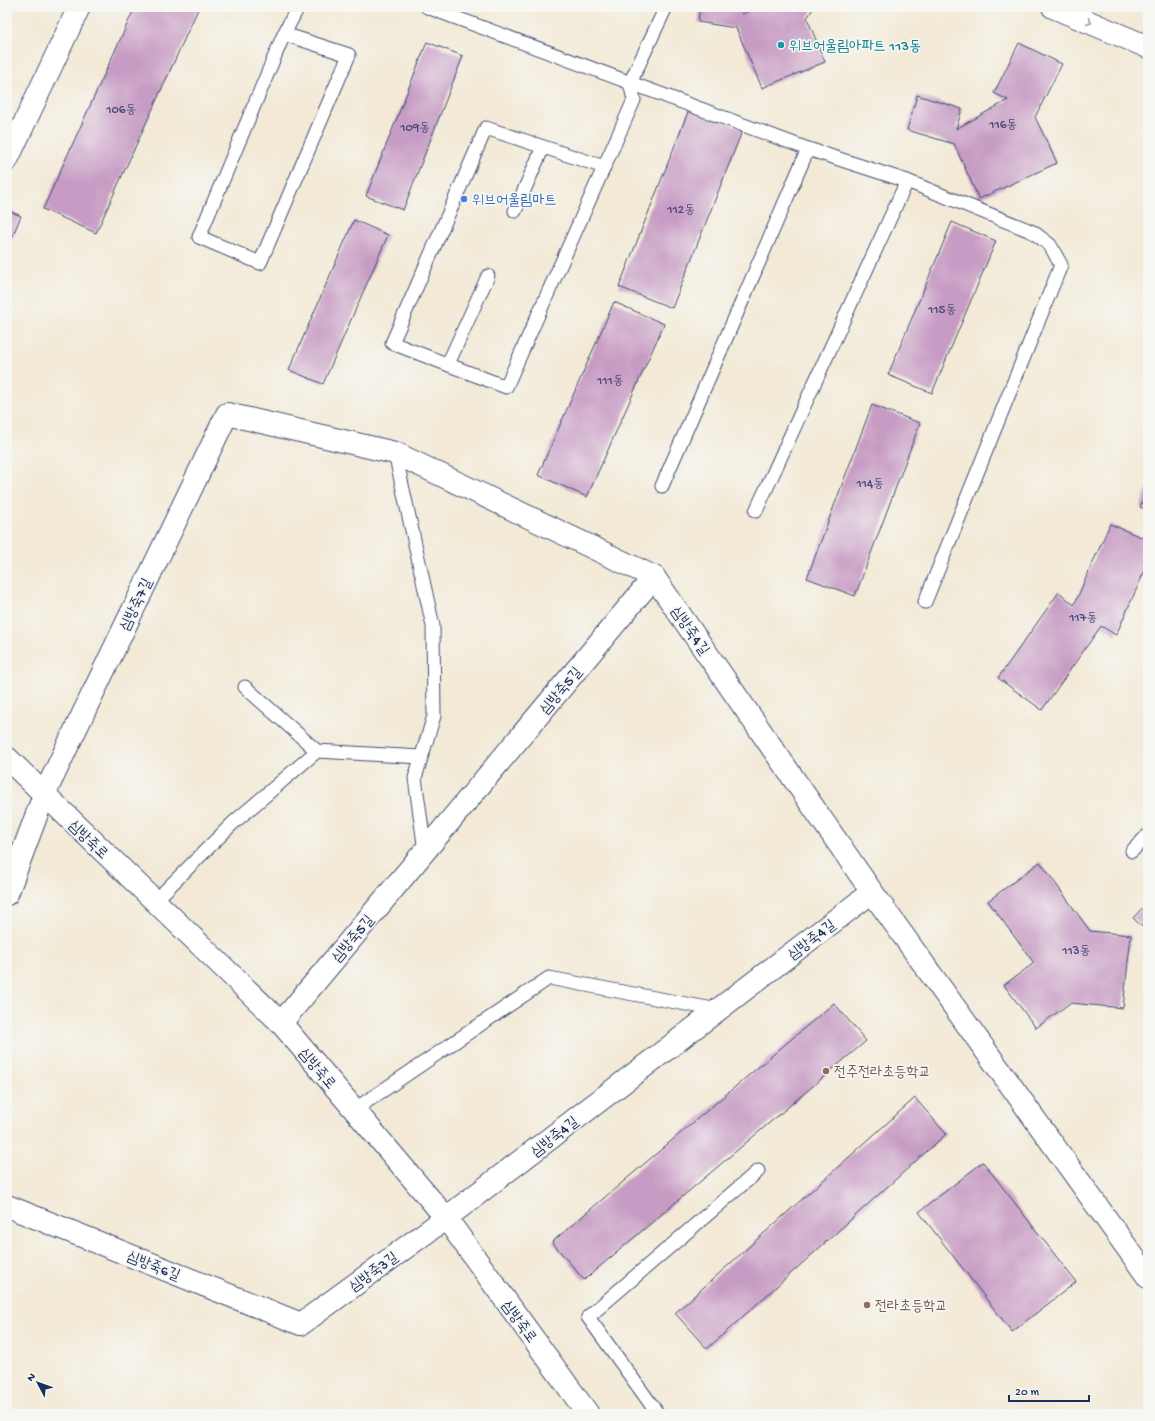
<svg xmlns="http://www.w3.org/2000/svg" width="1155" height="1421" font-family="'Gochi Hand','Poor Story',sans-serif">
<style>
.building{fill:#c79cc4}
.lines{fill:none;stroke-linecap:round;stroke-linejoin:round}
.lane-casing{stroke:#3b4b70;stroke-width:15}
.street-casing{stroke:#3b4b70;stroke-width:24}
.secondary-casing{stroke:#3b4b70;stroke-width:24}
.lane{stroke:#fff;stroke-width:13}
.street{stroke:#fff;stroke-width:22}
.secondary{stroke:#fff;stroke-width:22}
.oneway{stroke:#8d97ae}
.culture-dot{fill:#0f9aa8;stroke:#f6f6f2;stroke-width:1.5}
.shop-dot{fill:#3f7fe0;stroke:#f6f6f2;stroke-width:1.5}
.education-dot{fill:#8d6e63;stroke:#f6f6f2;stroke-width:1.5}
.labels{text-anchor:middle;stroke-width:3.5;stroke-linejoin:round;paint-order:stroke}
.number-label{font-size:13px;fill:#464a78}
.culture-label{font-size:15px;fill:#0d838f;stroke:#f6f6f2;text-anchor:start}
.shop-label{font-size:15px;fill:#366cbe;stroke:#f6f6f2;text-anchor:start}
.street-label{font-size:15px;fill:#1b2f5e;stroke:#f6f6f2}
.education-label{font-size:15px;fill:#785e54;stroke:#f6f6f2;text-anchor:start}
</style>
<rect width="100%" height="100%" fill="#f6f6f2"/>
<filter id="ink" filterUnits="userSpaceOnUse"><feTurbulence type="fractalNoise" baseFrequency=".025" numOctaves="2"/><feDisplacementMap in="SourceGraphic" scale="8" xChannelSelector="R" yChannelSelector="G"/><feConvolveMatrix kernelMatrix="1 2 1 2 8 2 1 2 1" color-interpolation-filters="sRGB"/></filter>
<filter id="wash" filterUnits="userSpaceOnUse"><feTurbulence type="fractalNoise" baseFrequency=".012" numOctaves="4" result="noise"/><feDisplacementMap in="SourceGraphic" scale="16" xChannelSelector="R" yChannelSelector="G"/><feGaussianBlur stdDeviation="0.9" result="paint"/><feColorMatrix in="noise" values="0 0 0 0 0 0 0 0 0 0 0 0 0 0 0 0 0 1.4 0 .05"/><feComposite in="paint" operator="in"/></filter>
<g filter="url(#wash)">
<rect width="100%" height="100%" fill="#f3e9d6"/>
<g id="blocks">
<g class="building">
<path d="M135 7H199L96 233 43 209Z"/>
<path d="M700 7H743L742 14 760 7H814L807 18 825 62 762 88 736 28 698 22Z"/>
<path d="M427 42 463 56 403 210 366 196Z"/>
<path d="M1019 43 1062 64 1035 117 1057 163 979 199 954 144 907 130 917 95 962 109 956 129 1008 100 994 93Z"/>
<path d="M690 107 743 129 672 308 619 287Z"/>
<path d="M7 210 21 216 7 250Z"/>
<path d="M354 220 388 235 323 384 289 370Z"/>
<path d="M952 222 996 241 932 393 888 375Z"/>
<path d="M614 302 664 324 587 497 538 475Z"/>
<path d="M872 405 920 423 855 596 807 578Z"/>
<path d="M1148 487V510L1140 507Z"/>
<path d="M1110 524 1148 540V563L1116 635 1101 626 1042 710 998 678 1059 592 1074 605Z"/>
<path d="M1040 862 1090 931 1131 935 1123 1008 1070 1003 1036 1028 1004 985 1034 963 988 901Z"/>
<path d="M1148 902V932L1133 918Z"/>
<path d="M834 1003 866 1041 584 1280 552 1242Z"/>
<path d="M915 1098 946 1134 707 1349 675 1313Z"/>
<path d="M983 1162 1076 1282 1012 1332 919 1212Z"/>
</g>
</g>
</g>
<g filter="url(#ink)">
<use href="#blocks" fill-opacity="0" stroke="#3b4b70" stroke-width="1"/>
<g class="lines">
<defs>
<g id="lane">
<path d="M427 7 808 149 907 181 1033 232 1050 245 1061 265 925 602"/>
<path d="M284 34 349 55 260 263 199 237 284 34 298 7"/>
<path d="M604 167 486 128 392 343 506 387 634 100 630 83 666 7"/>
<path d="M515 211 543 147"/>
<path d="M448 364 488 276"/>
<path d="M395 453 433 626 434 716 415 778 425 851"/>
<path d="M662 486 808 149"/>
<path d="M756 511 907 181"/>
<path d="M245 687 317 751 421 757"/>
<path d="M1132 851 1148 835"/>
<path d="M154 902 232 824 317 751"/>
<path d="M354 1110 549 978 718 1010"/>
<path d="M658 1414 588 1317 758 1171"/>
</g>
<g id="street">
<path d="M7 160 79 7"/>
<path d="M7 758 281 1023 446 1218 588 1414"/>
<path d="M872 892 1148 1277"/>
<path d="M7 894 44 795 227 414 395 453 654 577 872 892 446 1218 301 1324 7 1206"/>
<path d="M281 1023 654 577"/>
</g>
<path id="secondary" d="M1053 7 1148 47"/>
</defs>
<use href="#lane" class="lane-casing"/>
<use href="#street" class="street-casing"/>
<use href="#secondary" class="secondary-casing"/>
<use href="#lane" class="lane"/>
<use href="#street" class="street"/>
<use href="#secondary" class="secondary"/>
</g>
<defs><path id="oneway-chevron" d="M-2-3.5L2.5 0L-2 3.5" fill="none" stroke-width="1.6" stroke-linecap="round" stroke-linejoin="round"/></defs>
<use class="oneway" href="#oneway-chevron" transform="translate(1089 22) rotate(23)"/>
</g>
<circle class="culture-dot" cx="781" cy="45" r="4"/>
<circle class="shop-dot" cx="464" cy="199" r="4"/>
<g class="education-dot">
<circle cx="826" cy="1071" r="4"/>
<circle cx="867" cy="1305" r="4"/>
</g>
<g class="labels">
<g class="number-label">
<text x="121" y="113">106동</text>
<text x="1003" y="128">116동</text>
<text x="415" y="131">109동</text>
<text x="681" y="213">112동</text>
<text x="942" y="313">115동</text>
<text x="610" y="384">111동</text>
<text x="870" y="487">114동</text>
<text x="1083" y="621">117동</text>
<text x="1076" y="954">113동</text>
</g>
<g class="culture-label">
<text x="789" y="50">위브어울림아파트 113동</text>
</g>
<g class="shop-label">
<text x="472" y="204">위브어울림마트</text>
</g>
<g class="street-label">
<text transform="translate(135 604) rotate(-64)" y="5">심방죽7길</text>
<text transform="translate(691 630) rotate(55)" y="5">심방죽4길</text>
<text transform="translate(560 690) rotate(-50)" y="5">심방죽5길</text>
<text transform="translate(89 839) rotate(44)" y="5">심방죽로</text>
<text transform="translate(352 938) rotate(-50)" y="5">심방죽5길</text>
<text transform="translate(811 939) rotate(-37)" y="5">심방죽4길</text>
<text transform="translate(318 1068) rotate(50)" y="5">심방죽로</text>
<text transform="translate(554 1136) rotate(-38)" y="5">심방죽4길</text>
<text transform="translate(154 1265) rotate(22)" y="5">심방죽6길</text>
<text transform="translate(373 1271) rotate(-36)" y="5">심방죽3길</text>
<text transform="translate(520 1321) rotate(54)" y="5">심방죽로</text>
</g>
<g class="education-label">
<text x="834" y="1076">전주전라초등학교</text>
<text x="875" y="1310">전라초등학교</text>
</g>
</g>
<rect width="1155" height="1421" fill="none" stroke="#f6f6f2" stroke-width="24"/>
<g transform="translate(38 1383) rotate(311)" stroke="#f6f6f2" stroke-width="3" paint-order="stroke">
<path d="M0-3L7 15L0 10L-7 15Z" fill="#1b2f5e"/>
<text y="-6" font-size="11" font-weight="bold" text-anchor="middle" fill="#1b2f5e">N</text>
</g>
<path d="M1009 1395v6h80v-6" fill="none" stroke="#1b2f5e" stroke-width="2"/>
<text x="1015" y="1395" font-size="12" fill="#1b2f5e" stroke="#f6f6f2" stroke-width="3" paint-order="stroke">20 m</text>
</svg>
